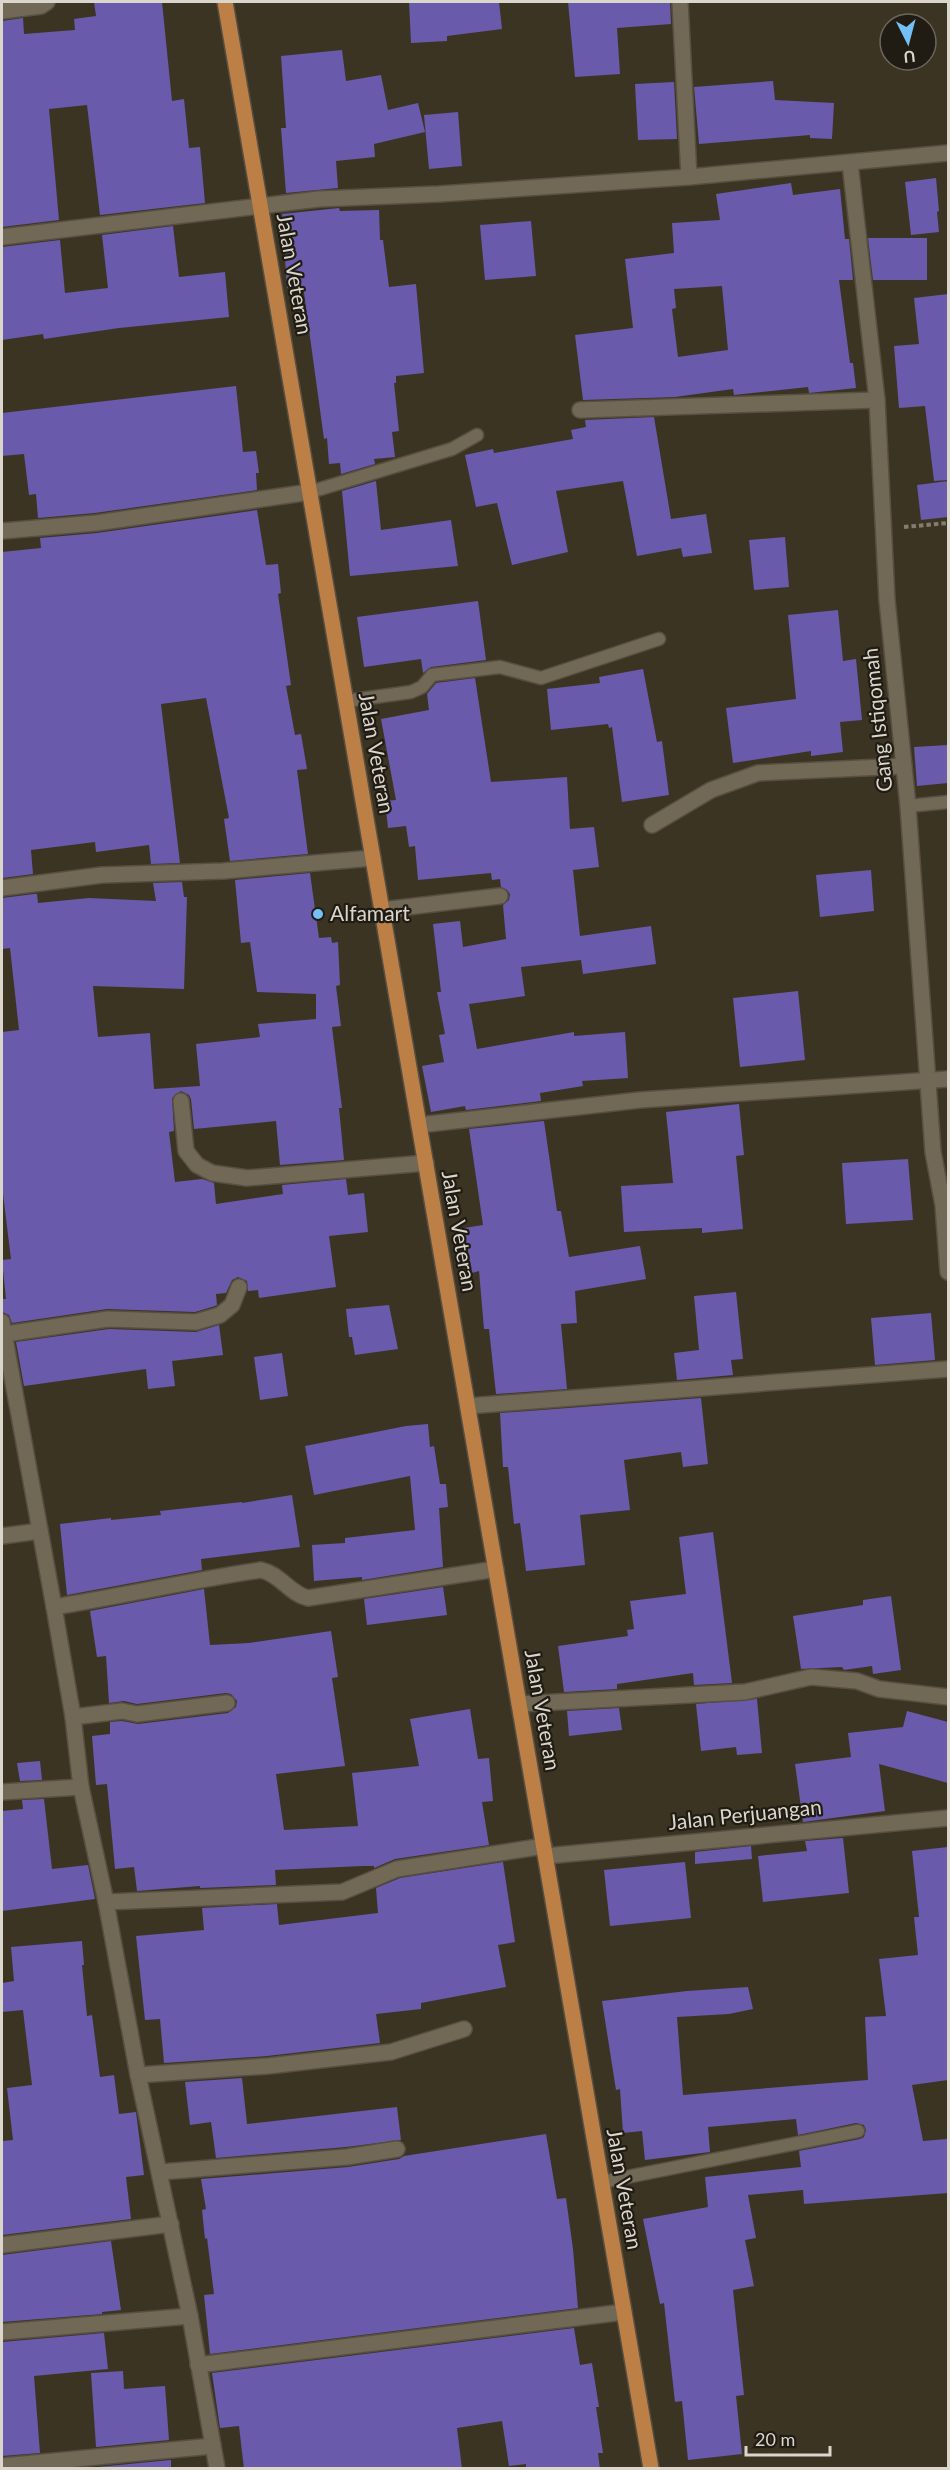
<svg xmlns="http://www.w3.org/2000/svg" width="950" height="2470" font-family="Lato,sans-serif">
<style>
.building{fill:#695aac;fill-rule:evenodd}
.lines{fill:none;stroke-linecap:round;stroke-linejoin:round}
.lane-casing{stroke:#574f41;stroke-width:15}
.street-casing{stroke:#574f41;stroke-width:18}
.primary-casing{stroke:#574f41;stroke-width:18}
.path{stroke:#847d6f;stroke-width:4;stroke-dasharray:4.5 3;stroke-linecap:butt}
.lane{stroke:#716856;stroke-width:12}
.street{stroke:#716856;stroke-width:15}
.primary{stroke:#bc7f46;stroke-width:15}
.poi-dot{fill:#74c0f6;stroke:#201c14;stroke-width:2}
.labels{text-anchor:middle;stroke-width:4.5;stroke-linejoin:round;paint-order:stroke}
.street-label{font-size:21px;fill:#dbd6cc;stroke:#201c14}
.poi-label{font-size:21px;fill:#dbd6cc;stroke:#201c14;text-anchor:start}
</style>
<rect width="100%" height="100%" fill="#3c3423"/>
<g class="building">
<path d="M94 2H162L172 101 184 99 189 148 200 147 205 203 100 215 87 105 49 109 59 220 2 227V21L23 18 24 34 75 30 74 19 96 16Z"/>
<path d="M409 2H499L502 29 447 36V41L411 43Z"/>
<path d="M568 2H670L671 24 617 28 620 74 575 77Z"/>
<path d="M342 50 346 81 381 75 388 110 418 103 425 132 374 144 375 157 336 161 338 188 286 193 281 128H286L281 56Z"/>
<path d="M773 81 775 100 834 103 832 139 810 138V135L699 144 694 87Z"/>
<path d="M674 82 677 139 638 140 635 84Z"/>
<path d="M458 112 462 166 429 169 424 115Z"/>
<path d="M936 178 939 211 937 212 939 232 911 235 905 182Z"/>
<path d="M791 183 793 195 840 189 845 239H849L853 280H839L850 363H853L856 388 809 393 808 387 734 395 733 389 675 397 583 400 575 335 633 328 625 259 674 253 672 223 720 220 716 194ZM722 286 728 350 678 357 672 309 676 308 674 289Z"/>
<path d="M339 208 340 211 379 210 380 240H383L389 287 416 284 424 373 396 376V383H394L399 431 392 432 395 457 374 459 375 464 341 474 340 463 329 464 327 438 324 439 303 286 287 288 282 214Z"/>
<path d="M531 221 536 276 485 280 480 225Z"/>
<path d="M173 226 179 277 225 272 229 317 119 328 44 339 43 334 2 340V247L60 240 65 293 108 288 102 235Z"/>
<path d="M868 238H927V280H873Z"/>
<path d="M948 294V480L934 481 925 406 899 408 894 346 919 344 914 298Z"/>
<path d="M236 386 243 452 256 451 259 473H256L257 490 95 513 38 518 36 494 29 495 24 454 2 456V413Z"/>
<path d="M654 417 671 519 706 514 712 553 683 557 681 548 637 556 623 481 556 491 568 552 512 565 497 503 476 507 465 455 493 449 494 453 573 439 571 430 586 427 585 420Z"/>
<path d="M376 481 381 530 451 520 458 566 350 576 342 491Z"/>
<path d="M948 481V517L921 520 917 485Z"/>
<path d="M257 510 266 565 278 564 281 593 278 594 291 685 286 686 295 735 301 734 307 769 297 770 308 854 230 861 224 819 229 818 206 698 161 704 180 863 151 864 149 845 96 852 95 842 31 850 33 874 2 878V552L41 548 40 538 97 533Z"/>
<path d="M785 537 789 587 754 590 749 540Z"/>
<path d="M478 601 486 660 431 667 423 673 421 659 364 667 357 617Z"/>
<path d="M838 610 843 661 856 659 862 720 840 722 843 752 811 756V751L733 763 726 708 796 699 788 615Z"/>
<path d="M643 669 657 742 662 741 669 795 622 802 612 727 609 728 608 724 551 730 547 689 600 683 599 677Z"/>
<path d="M475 678 491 782 567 777 570 829 594 827 599 867 573 870 580 936 651 926 656 964 583 974 581 960 521 967 525 996 469 1004 477 1049 574 1032V1036L625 1032 628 1078 582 1081 583 1086 540 1093 541 1101 466 1110 465 1106 431 1112 422 1066 444 1062 439 1035 445 1034 437 992H441L433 924 460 921 463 947 506 939 503 905 509 900 510 894 507 890 501 887 500 879 492 880 491 873 418 880 415 846 409 847 406 826 388 828 385 801 396 800 381 719 429 710 427 694 436 683Z"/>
<path d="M948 745V783L917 786 914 747Z"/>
<path d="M871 870 874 911 820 917 816 875Z"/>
<path d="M310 873 319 938 331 937 332 943 338 942 340 985 336 986 341 1026 332 1027 342 1108H339L344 1160 280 1165 276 1121 194 1129 191 1099 189 1095 181 1091 172 1098 174 1131 169 1132 175 1182 202 1179 214 1183 216 1204 283 1194 282 1185 346 1179 348 1195 364 1193 368 1232 329 1236 336 1287 259 1298 258 1290 248 1291 247 1281 238 1277 232 1280 226 1293 216 1294 217 1305 215 1306 195 1312 107 1309 12 1323 9 1315 2 1312V1299H6L2 1260 11 1259 2 1186V1032L19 1030 10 948 2 949V898L34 894H37L38 903 89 898 156 901 153 883 182 882 184 897H187L184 989 93 986 98 1037 150 1033 154 1089 200 1086 196 1044 260 1037 258 1024 316 1019V994L257 992 250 942 241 943 235 880Z"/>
<path d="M798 991 805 1060 740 1067 733 998Z"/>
<path d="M739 1104 744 1155 736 1156 743 1229 702 1233V1228L624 1232 621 1186 673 1183 666 1112Z"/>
<path d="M544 1121 557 1211H561L569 1257 640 1246 646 1279 575 1291 577 1323 561 1324 567 1389 496 1394 489 1329H484L479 1271 472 1273 464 1228 483 1225 469 1129Z"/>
<path d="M908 1159 913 1220 846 1224 842 1163Z"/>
<path d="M736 1292 743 1359 731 1360 733 1375 677 1380 674 1353 699 1350 694 1296Z"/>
<path d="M389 1305 398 1349 355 1355 352 1337H349L346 1309Z"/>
<path d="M931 1313 935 1360 875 1365 871 1318Z"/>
<path d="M219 1325 223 1355 172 1361 175 1386 148 1389 146 1369 24 1386 16 1342 109 1329 196 1332Z"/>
<path d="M282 1353 288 1396 260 1400 254 1357Z"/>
<path d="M701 1398 708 1464 683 1467 681 1452 624 1460 630 1510 580 1515 585 1565 526 1571 520 1523 514 1524 508 1467H503L500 1413Z"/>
<path d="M428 1424 430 1447 434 1446 440 1484H446L448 1507 439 1508 443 1567 362 1580V1577L314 1581 312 1545 345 1543V1538L415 1530 410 1476 314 1495 305 1446 406 1426Z"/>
<path d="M292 1495 300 1547 201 1559 202 1570 67 1595 60 1524 111 1518V1520L161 1515 160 1511 242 1502V1503Z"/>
<path d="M713 1532 732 1683 694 1685 693 1673 617 1684V1689L564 1692 558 1646 628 1636 627 1630 634 1629 630 1601 686 1594 679 1537Z"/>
<path d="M443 1587 447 1615 367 1625 364 1599Z"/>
<path d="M204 1589 210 1645 249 1643 331 1631 338 1677 332 1678 345 1766 276 1774 284 1830 358 1826 352 1773 419 1766 410 1719 470 1709 478 1759 489 1758 493 1801 482 1802 489 1845 395 1859 374 1868V1866H362L275 1870 276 1885 200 1888V1886L137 1891 134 1867 115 1869 107 1784 96 1785 92 1736 110 1734V1722L122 1721 138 1724 228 1713 236 1707 237 1701 231 1694 226 1693 137 1704 124 1701 109 1703 106 1656 97 1657 90 1611Z"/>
<path d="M891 1596 901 1670 873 1674 872 1666 844 1670 842 1667 801 1669 793 1616 863 1605V1600Z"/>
<path d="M757 1699 762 1753 737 1755 736 1747 701 1751 696 1704Z"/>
<path d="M619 1708 622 1730 569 1736 567 1711Z"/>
<path d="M907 1711 948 1722V1783L879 1764 885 1811 803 1822 795 1764 851 1757 848 1733 903 1727Z"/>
<path d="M40 1761 42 1780 20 1781 17 1763Z"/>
<path d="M44 1799 52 1869 88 1865 95 1899 2 1911V1811L23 1809 22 1800Z"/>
<path d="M843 1838 849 1893 763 1902 758 1856 807 1851 805 1841Z"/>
<path d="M751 1846 752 1859 695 1864V1852Z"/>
<path d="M948 1847V2080L912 2085 923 2141 947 2139 948 2193 804 2204 803 2190 748 2195 756 2238 745 2240 754 2286 733 2290 744 2395 736 2396 742 2454 688 2460 682 2401 675 2402 664 2303 660 2304 643 2219 708 2207 705 2177 801 2167 799 2151 860 2139 864 2137 866 2130 864 2125 856 2123 798 2135 796 2119 708 2127 710 2152 645 2160 642 2131 623 2133 620 2089 616 2090 602 2001 687 1991 748 1987 753 2009 729 2014 677 2017 683 2095 868 2080 865 2017 886 2016 879 1959 918 1955 914 1917H919L912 1851Z"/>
<path d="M503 1862 515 1942 498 1945 506 1987 421 2003V2009L376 2014 380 2043 267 2056 164 2063 160 2019 145 2020 136 1936 204 1930 202 1908 277 1904 279 1925 378 1913 376 1888 400 1878Z"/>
<path d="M685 1862 691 1918 610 1926 604 1870Z"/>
<path d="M82 1941 84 1965H82L87 2016 92 2015 100 2077 114 2075 119 2114 136 2112 144 2175 126 2177 131 2219 2 2235V2141L13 2140 7 2088 32 2085 23 2010 2 2012V1983L14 1981 11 1947Z"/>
<path d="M242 2078 247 2124 397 2107 401 2140 346 2147 216 2158 211 2122 190 2125 185 2082Z"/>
<path d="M546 2134 557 2199 566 2198 573 2249 578 2308 210 2354 204 2295 214 2294 207 2238 205 2239 202 2210 206 2209 201 2179 348 2167 399 2159 404 2156Z"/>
<path d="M111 2241 121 2310 102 2312V2314L2 2322V2255Z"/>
<path d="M574 2328 580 2365 592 2363 599 2407H596L603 2453H598L600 2469H526V2464L509 2466 502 2421 457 2428 462 2469H244L239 2426 220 2428 212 2373Z"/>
<path d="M104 2333 108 2369 34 2376 40 2453 2 2456V2342Z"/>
<path d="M123 2371 124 2389 165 2386 169 2440 96 2447 91 2373Z"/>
<path d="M171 2460V2469H98V2467Z"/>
</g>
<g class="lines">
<defs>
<g id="lane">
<path d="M310 492 452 449 477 435"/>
<path d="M346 701 411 692 422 687 432 675 500 667 541 678 659 639"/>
<path d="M908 806 948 802"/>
<path d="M602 2182 858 2131"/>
</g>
<g id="street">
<path d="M680 2 689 177"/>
<path d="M2 11 41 6 47 2"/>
<path d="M850 163 877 400 887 600 908 806 933 1152 943 1205 948 1272"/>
<path d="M2 237 319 199 439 194 689 177 948 153"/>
<path d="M580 410 877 400"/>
<path d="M2 531 96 523 310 492"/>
<path d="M652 825 711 790 758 773 904 766"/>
<path d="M2 888 102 875 223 871 373 858"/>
<path d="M382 910 500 896"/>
<path d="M181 1101 186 1151 197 1165 212 1173 247 1178 426 1163"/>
<path d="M419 1125 640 1100 948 1079"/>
<path d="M2 1322 54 1607 73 1717 81 1787 106 1902 138 2075 190 2316 217 2468"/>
<path d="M5 1334 108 1319 196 1322 220 1315 232 1305 239 1287"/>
<path d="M468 1406 948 1369"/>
<path d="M2 1536 40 1531"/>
<path d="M54 1607C123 1596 192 1580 261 1570 280 1574 290 1594 308 1598L496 1569"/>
<path d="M519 1704 745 1692 811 1677 857 1681 879 1689 948 1697"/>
<path d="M73 1717 122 1711 137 1714 227 1703"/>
<path d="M2 1792 81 1787"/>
<path d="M546 1856 948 1818"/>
<path d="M106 1902 342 1892 397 1869 544 1846"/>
<path d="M138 2075 268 2066 391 2052 464 2029"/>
<path d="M161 2172 347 2157 397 2149"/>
<path d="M2 2245 171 2224"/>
<path d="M2 2332 190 2316"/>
<path d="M198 2365 624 2312"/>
<path d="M2 2466 213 2446"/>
</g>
<path id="primary" d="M225 2 651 2468"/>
</defs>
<use href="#lane" class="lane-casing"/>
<use href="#street" class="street-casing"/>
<use href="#primary" class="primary-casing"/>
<path class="path" d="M904 527 948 523"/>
<use href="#lane" class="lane"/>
<use href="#street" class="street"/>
<use href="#primary" class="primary"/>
</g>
<circle class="poi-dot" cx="318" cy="914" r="6"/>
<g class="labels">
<g class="street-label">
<text transform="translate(294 274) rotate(80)" y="7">Jalan Veteran</text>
<text transform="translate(878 720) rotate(-96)" y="7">Gang Istiqomah</text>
<text transform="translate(376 753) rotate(80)" y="7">Jalan Veteran</text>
<text transform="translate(459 1231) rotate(80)" y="7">Jalan Veteran</text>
<text transform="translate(542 1710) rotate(80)" y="7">Jalan Veteran</text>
<text transform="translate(745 1815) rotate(-6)" y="7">Jalan Perjuangan</text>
<text transform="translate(624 2189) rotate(80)" y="7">Jalan Veteran</text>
</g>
<g class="poi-label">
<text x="330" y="921">Alfamart</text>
</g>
</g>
<rect width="950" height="2470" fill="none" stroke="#dbd6cc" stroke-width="6"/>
<g transform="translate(908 42) rotate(174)"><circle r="28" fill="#201c14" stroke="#6b665e" stroke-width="1.5"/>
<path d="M0-4.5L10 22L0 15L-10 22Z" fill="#74c0f6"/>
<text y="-9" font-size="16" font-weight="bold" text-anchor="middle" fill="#dbd6cc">U</text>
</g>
<path d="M746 2446v9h84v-9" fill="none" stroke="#dbd6cc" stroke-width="3"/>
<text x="755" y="2446" font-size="18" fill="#dbd6cc" stroke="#201c14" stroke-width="4.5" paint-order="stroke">20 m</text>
</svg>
